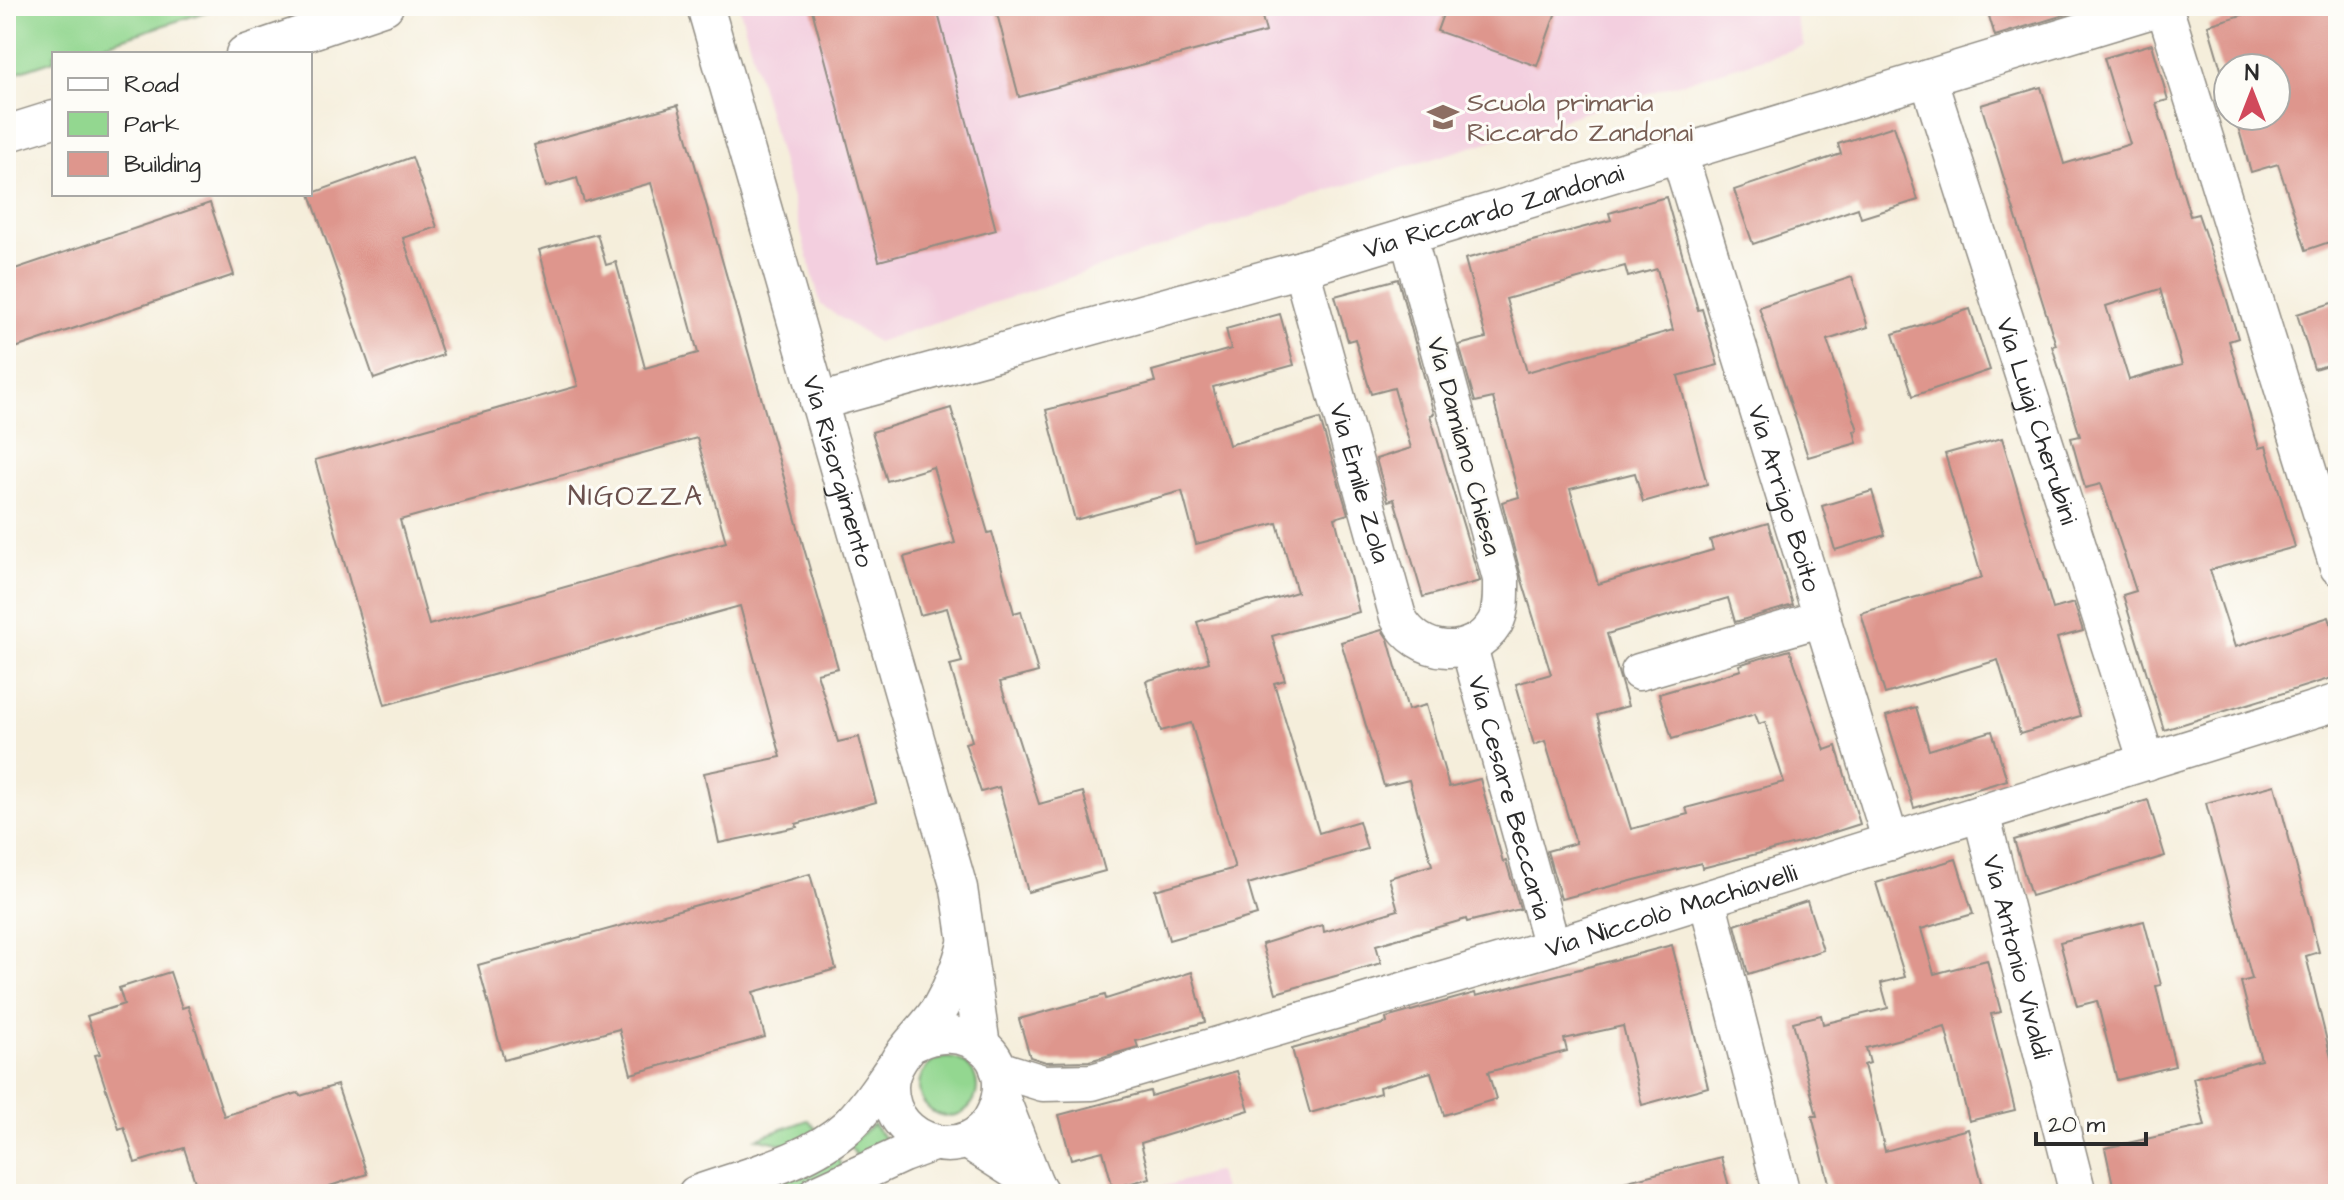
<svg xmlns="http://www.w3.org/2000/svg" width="2344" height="1200" font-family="'Architects Daughter',sans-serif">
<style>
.built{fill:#f3cfdf}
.green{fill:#93d790;stroke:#5f815e;stroke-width:2}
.building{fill:#de968d;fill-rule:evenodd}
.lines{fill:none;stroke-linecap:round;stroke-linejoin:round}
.minor-casing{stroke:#908c83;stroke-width:39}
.minor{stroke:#fff;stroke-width:36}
.labels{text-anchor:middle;stroke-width:6;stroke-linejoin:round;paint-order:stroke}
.education-label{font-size:26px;fill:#785e54;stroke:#fdfcf7;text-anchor:start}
.street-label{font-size:26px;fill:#2b2b2b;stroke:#fdfcf7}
.neighbourhood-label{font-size:28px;letter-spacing:2px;fill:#6a504d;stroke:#fdfcf7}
</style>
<rect width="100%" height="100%" fill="#fdfcf7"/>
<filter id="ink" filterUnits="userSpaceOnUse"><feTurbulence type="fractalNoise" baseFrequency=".0125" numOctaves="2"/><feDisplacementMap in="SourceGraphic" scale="16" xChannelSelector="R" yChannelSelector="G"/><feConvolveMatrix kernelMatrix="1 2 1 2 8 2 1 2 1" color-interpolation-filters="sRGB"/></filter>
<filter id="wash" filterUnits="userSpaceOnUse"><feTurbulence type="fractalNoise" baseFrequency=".006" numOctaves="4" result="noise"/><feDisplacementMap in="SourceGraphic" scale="32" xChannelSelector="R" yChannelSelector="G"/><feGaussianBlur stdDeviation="1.8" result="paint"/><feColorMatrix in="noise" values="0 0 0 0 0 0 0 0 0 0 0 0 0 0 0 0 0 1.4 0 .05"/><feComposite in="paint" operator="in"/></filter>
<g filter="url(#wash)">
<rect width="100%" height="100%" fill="#f5eedb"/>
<g class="built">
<path d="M739 6H1792L1804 46 1340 187 877 342 821 305Z"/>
<path d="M1218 1171 1224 1194H1136Z"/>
</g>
<g class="green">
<path d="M6 6H224L74 54H54V60L6 76Z"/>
<circle cx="948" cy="1087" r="29"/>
<path d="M808 1120 819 1132 790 1146 757 1138Z"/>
<path d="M873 1124 890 1145 860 1161 849 1145Z"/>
<path d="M835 1154 844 1170 778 1194H733Z"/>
</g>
<g id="blocks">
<g class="building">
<path d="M811 6H936L996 230 879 261Z"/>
<path d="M995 6H1259L1266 32 1019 97Z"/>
<path d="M1446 6H1558L1537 66 1437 31Z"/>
<path d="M1986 6H2087V8L1995 36Z"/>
<path d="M2272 6H2338V239L2306 250 2278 164 2251 172 2235 116H2276V68H2228V93L2208 25Z"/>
<path d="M2152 44 2168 100 2156 103 2190 216 2198 214 2224 290 2238 338 2229 341 2259 448 2266 446 2295 547 2210 570 2235 647 2329 617 2338 647V676L2164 730 2123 595 2136 591 2101 484 2085 488 2071 438 2080 436 2052 346 2056 345 1981 105 2041 87 2064 164 2130 144 2104 58ZM2160 289 2182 365 2129 380 2106 306Z"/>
<path d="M678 105 838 668 817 673 838 742 859 737 876 802 796 824 797 827 719 843 704 773 781 757 740 606 385 705 315 460 578 386 539 250 597 234 606 265 616 262 645 368 698 353 651 183 584 202 577 178 546 187 534 145ZM697 438 726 542 429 625 400 520Z"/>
<path d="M1894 126 1918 200 1861 218 1858 208 1753 244 1734 190 1841 154 1838 144Z"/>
<path d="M412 157 437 227 403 238 443 355 374 379 310 194Z"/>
<path d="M1666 197 1698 310 1702 309 1718 365 1678 376 1707 484 1643 502 1635 473 1570 489 1598 584 1713 550 1710 540 1768 523 1793 605 1735 622 1728 598 1607 634 1628 706 1597 715 1631 829 1688 814 1686 808 1784 782 1765 722 1759 724 1755 714 1672 739 1659 694 1741 670 1739 665 1748 662 1790 650 1825 750 1836 746 1860 824 1803 842 1702 868 1701 863 1561 899 1547 851 1576 843 1545 741 1534 745 1516 684 1551 674 1522 580 1502 502 1519 497 1493 398 1475 402 1459 345 1486 338 1465 259 1611 220 1609 213ZM1625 266 1628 277 1657 269 1673 330 1527 372 1506 299Z"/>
<path d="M210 203 234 275 6 351V272Z"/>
<path d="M1852 277 1868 327 1827 340 1858 430 1854 431 1857 443 1808 457 1759 307Z"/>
<path d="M1398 279 1434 414 1430 415 1480 581 1423 597 1394 499 1388 501 1376 459 1411 448 1394 388 1371 394 1355 339 1348 341 1335 296Z"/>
<path d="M2338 301V362L2314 369 2297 314Z"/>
<path d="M1970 309 1990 370 1913 396 1893 334Z"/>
<path d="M1280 314 1294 365 1213 387 1229 445 1320 419 1348 514 1335 518 1359 612 1272 636 1285 680 1274 683 1319 833 1359 821 1367 849 1248 884 1257 915 1169 940 1155 890 1235 868 1191 723 1161 731 1146 681 1209 662 1197 622 1297 592 1277 523 1196 544 1182 491 1075 520 1046 410 1155 382 1152 371 1231 349 1226 329Z"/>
<path d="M951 408 988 533 992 532 1014 613 1021 611 1038 672 1000 682 1039 804 1083 792 1105 871 1028 892 999 787 981 792 965 743 972 741 950 665 962 662 947 608 920 615 904 557 955 543 933 467 887 481 872 432Z"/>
<path d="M2002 438 2053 609 2074 603 2083 631 2057 638 2080 716 2020 734 1998 660 1885 694 1861 613 1982 578 1945 454Z"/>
<path d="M1872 491 1885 535 1835 550 1822 506Z"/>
<path d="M1382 630 1388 639 1408 710 1426 705 1449 787 1480 779 1503 862 1506 861 1520 909 1467 922 1466 919 1376 945 1381 963 1276 993 1262 944 1323 925 1324 932 1398 910 1389 878 1432 865 1409 780 1384 786 1341 642Z"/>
<path d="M1916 707 1929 750 1992 731 2007 780 1914 808 1886 716Z"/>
<path d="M2275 785 2319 952 2306 956 2338 1086V1194H2115L2105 1148 2205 1126 2193 1078 2261 1060 2241 982 2252 979 2206 803Z"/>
<path d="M2148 800 2165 856 2031 896 2014 840Z"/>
<path d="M1956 859 1973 914 1921 929 1934 974 1987 960 2001 1012 1991 1014 2015 1110 1969 1121 1945 1027 1866 1048 1870 1063 1864 1065 1885 1151 1968 1129 1985 1194H1832L1812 1116H1817L1793 1022 1821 1015 1823 1024 1888 1008 1881 983 1905 977 1876 883Z"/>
<path d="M810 874 836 969 753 992 765 1037 631 1074 619 1029 504 1060 478 965Z"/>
<path d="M1807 901 1823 950 1748 974 1735 925Z"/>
<path d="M2144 921 2161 985 2156 986 2175 1066 2117 1080 2097 1001 2077 1006 2060 942Z"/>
<path d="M1672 945 1708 1087 1642 1105 1623 1026 1564 1039 1567 1051 1488 1072 1496 1099 1444 1115 1431 1072 1379 1087 1380 1093 1310 1113 1292 1049 1387 1023 1386 1018 1475 993 1476 996Z"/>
<path d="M170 972 182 1008 188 1006 224 1116 298 1093 300 1096 337 1085 367 1174 330 1186 333 1194H199L184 1148 135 1163 124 1127 119 1129 95 1055 100 1054 87 1016 124 1004 119 988Z"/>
<path d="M1192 972 1205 1022 1136 1041 1138 1047 1089 1061 1046 1062 1030 1057 1019 1019 1105 995 1106 999Z"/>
<path d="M1237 1071 1249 1110 1141 1143 1150 1178 1113 1188 1103 1151 1071 1159 1059 1115 1150 1091 1151 1096Z"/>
<path d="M1721 1157 1731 1194H1617L1616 1184Z"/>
</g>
</g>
</g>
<g filter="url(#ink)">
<use href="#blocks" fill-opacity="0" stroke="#908c83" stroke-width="2"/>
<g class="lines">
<defs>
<g id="minor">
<path id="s1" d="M705 6 959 888 982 1046"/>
<path d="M2164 6 2338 567"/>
<path d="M244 54 385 6"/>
<path id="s2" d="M1928 78 2147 762"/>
<path d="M6 134 54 119"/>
<path id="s3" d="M1679 154 1891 842"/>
<path id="s4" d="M1301 269 1398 617C1417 656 1472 661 1495 623 1502 610 1501 594 1501 579L1408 236"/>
<path id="s5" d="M818 402 1301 269 2165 6"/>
<path id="s6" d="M1469 647 1552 947"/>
<path d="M1639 672 1823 618"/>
<path id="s7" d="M1981 813 2078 1194"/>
<path d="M1707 899 1782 1194"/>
<path d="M914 1043C967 1017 1019 1056 995 1112 972 1166 890 1147 890 1087 890 1056 927 1032 941 1006 952 987 960 966 966 944"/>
<path id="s8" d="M998 1069 1043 1083 1092 1082 1552 947 2338 702"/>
<path d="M1001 1097 1035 1184 1041 1194"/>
<path d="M968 1141 1035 1184"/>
<path d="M696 1194C746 1176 807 1163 848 1126 866 1109 879 1088 893 1068"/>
<path d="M816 1194 903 1154 933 1143"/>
</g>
</defs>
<use href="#minor" class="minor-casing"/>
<use href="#minor" class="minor"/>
</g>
</g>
<defs>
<symbol id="school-bare" viewBox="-9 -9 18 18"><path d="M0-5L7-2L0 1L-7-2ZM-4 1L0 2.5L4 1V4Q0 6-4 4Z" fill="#8d6e63" stroke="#fdfcf7" stroke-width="2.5" paint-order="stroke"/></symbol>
</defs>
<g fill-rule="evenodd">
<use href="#school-bare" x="1421" y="95" width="44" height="44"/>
</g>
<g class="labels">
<g class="education-label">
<text x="1467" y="111">Scuola primaria<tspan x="1467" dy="30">Riccardo Zandonai</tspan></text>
</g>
<g class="street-label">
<text dy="9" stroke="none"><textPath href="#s5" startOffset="702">Via Riccardo Zandonai</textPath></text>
<text dy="9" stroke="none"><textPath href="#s2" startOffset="360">Via Luigi Cherubini</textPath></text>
<text transform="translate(1465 446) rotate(75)" y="9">Via Damiano Chiesa</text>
<text dy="9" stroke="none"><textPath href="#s1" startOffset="484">Via Risorgimento</textPath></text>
<text dy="9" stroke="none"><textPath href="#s4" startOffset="222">Via Èmile Zola</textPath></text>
<text dy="9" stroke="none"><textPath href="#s3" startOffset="360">Via Arrigo Boito</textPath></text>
<text dy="9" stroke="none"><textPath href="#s6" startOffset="156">Via Cesare Beccaria</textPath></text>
<text dy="9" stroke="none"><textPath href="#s8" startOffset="700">Via Niccolò Machiavelli</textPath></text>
<text dy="9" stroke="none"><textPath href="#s7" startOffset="148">Via Antonio Vivaldi</textPath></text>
</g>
<g class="neighbourhood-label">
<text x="636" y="505">NIGOZZA</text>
</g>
</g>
<rect width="2344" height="1200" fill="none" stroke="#fdfcf7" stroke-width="32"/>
<rect x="52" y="52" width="260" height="144" fill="#fdfcf7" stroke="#a9a8a5" stroke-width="2"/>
<rect x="68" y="78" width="40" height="12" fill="#ffffff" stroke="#a9a8a5" stroke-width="2"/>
<text x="124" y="92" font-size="24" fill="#2b2b2b">Road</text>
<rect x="68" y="112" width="40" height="24" fill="#93d790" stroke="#a9a8a5" stroke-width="2"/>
<text x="124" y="132" font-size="24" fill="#2b2b2b">Park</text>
<rect x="68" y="152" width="40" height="24" fill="#de968d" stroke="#a9a8a5" stroke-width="2"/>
<text x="124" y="172" font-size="24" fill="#2b2b2b">Building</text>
<g transform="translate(2252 92)"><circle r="38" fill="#fdfcf7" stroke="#a9a8a5" stroke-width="2"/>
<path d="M0-6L14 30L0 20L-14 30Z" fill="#d1495b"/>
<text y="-12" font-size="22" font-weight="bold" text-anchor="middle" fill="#2b2b2b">N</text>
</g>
<path d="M2036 1132v12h110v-12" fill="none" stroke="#2b2b2b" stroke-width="4"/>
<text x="2048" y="1132" font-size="24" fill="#2b2b2b" stroke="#fdfcf7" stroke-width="6" paint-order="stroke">20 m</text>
</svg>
